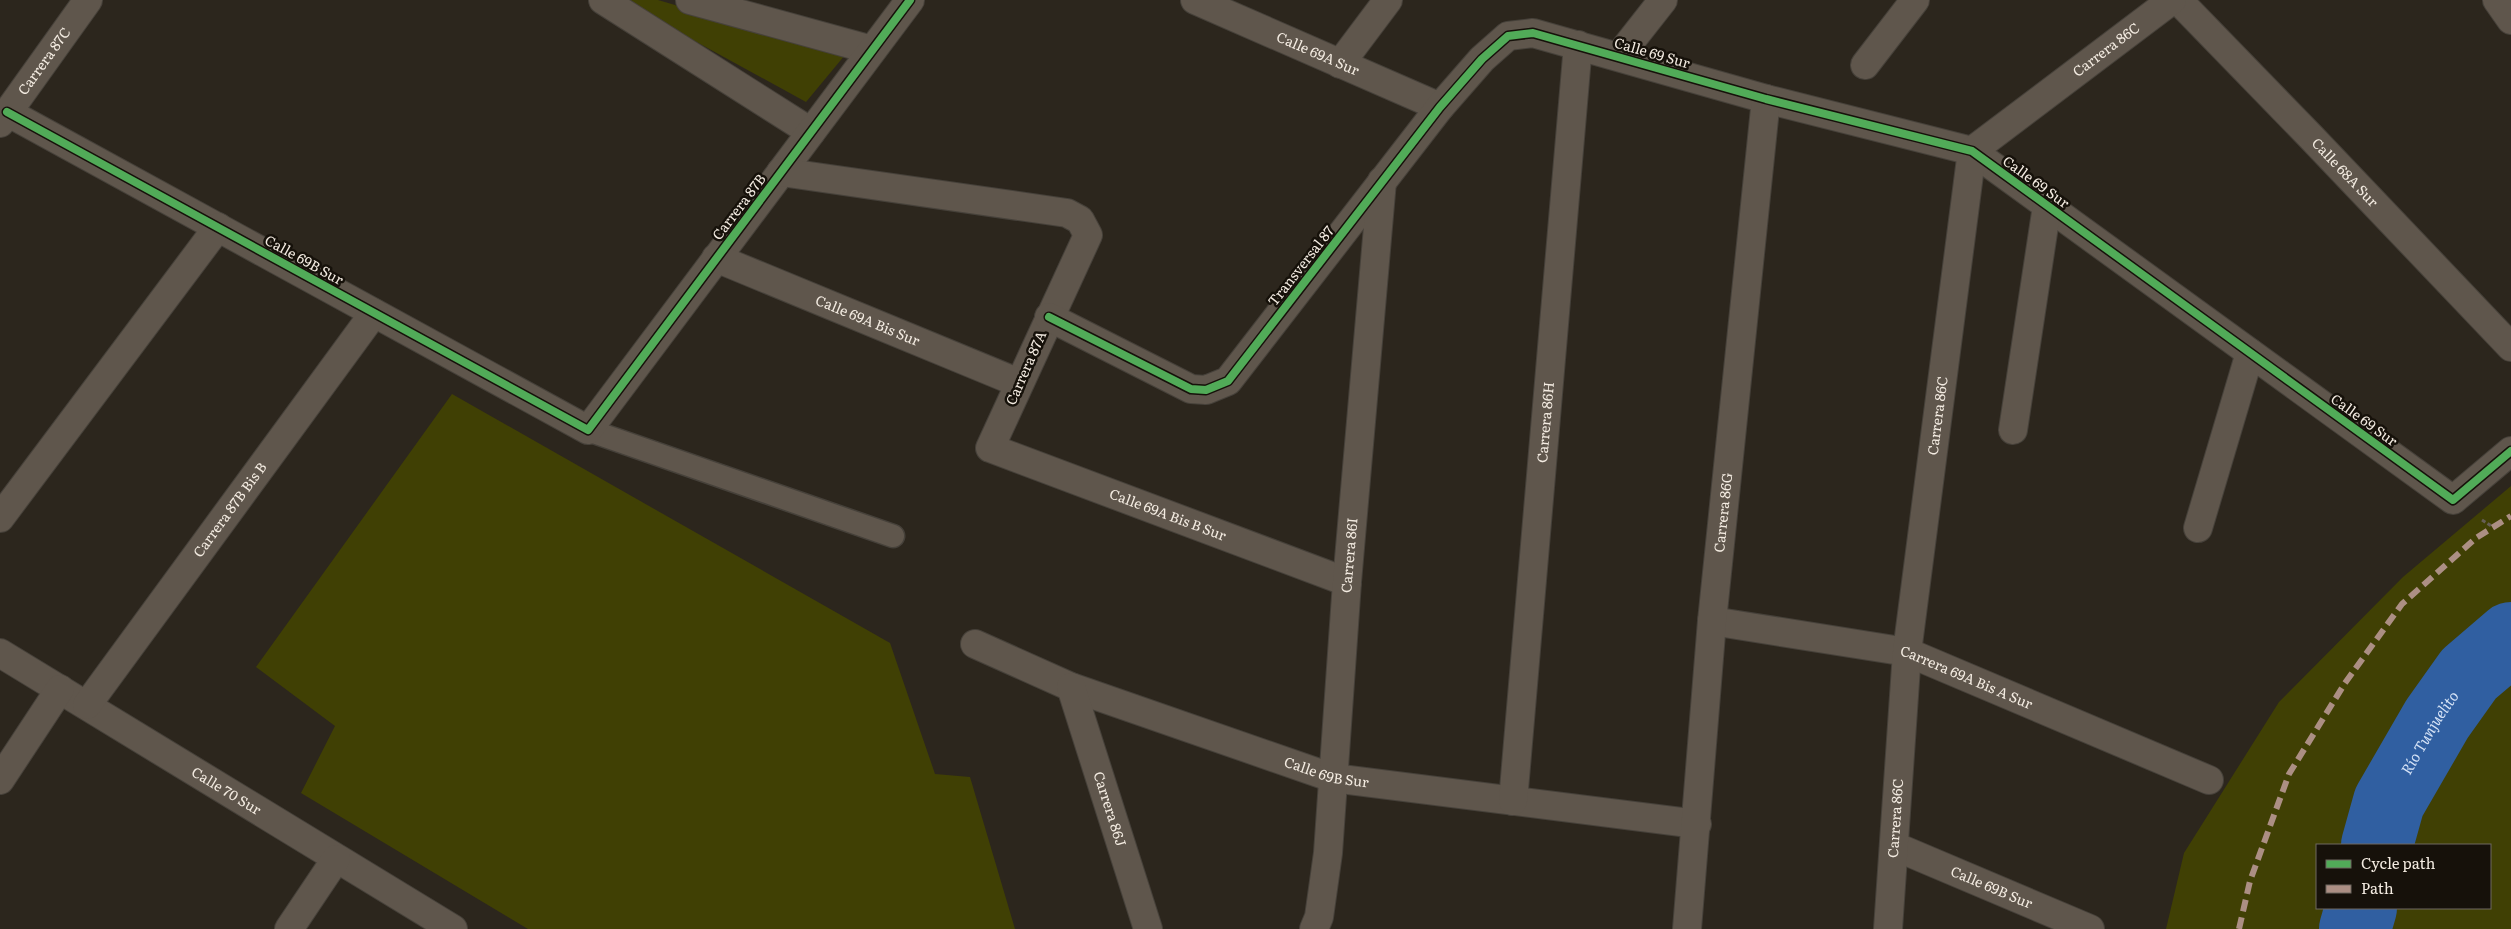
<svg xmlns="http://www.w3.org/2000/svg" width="2511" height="929" font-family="Literata,serif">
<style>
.green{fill:#404004;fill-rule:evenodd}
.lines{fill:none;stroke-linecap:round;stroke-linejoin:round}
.river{stroke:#305fa1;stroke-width:72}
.service-casing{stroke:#46413a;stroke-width:25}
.minor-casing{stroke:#46413a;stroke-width:30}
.tertiary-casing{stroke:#46413a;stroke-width:30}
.path{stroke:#665e56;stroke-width:3;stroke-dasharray:4 2.5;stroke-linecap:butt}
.service{stroke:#5f564c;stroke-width:22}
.minor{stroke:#5f564c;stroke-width:28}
.tertiary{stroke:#5f564c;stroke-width:28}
.quiet{stroke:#ac8f84;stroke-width:6;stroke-dasharray:12 6;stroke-linecap:butt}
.cycleway-casing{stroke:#16110a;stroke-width:11}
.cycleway{stroke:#51ab58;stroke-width:8}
.labels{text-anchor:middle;stroke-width:5;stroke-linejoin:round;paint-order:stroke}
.street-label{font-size:14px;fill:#f3ebe1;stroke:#16110a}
.water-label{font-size:15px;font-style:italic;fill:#d4e2f6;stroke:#16110a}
</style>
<rect width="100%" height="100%" fill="#2c261d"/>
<g class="green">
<path d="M620 0H658L845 55 806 102Z"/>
<path d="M452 394 890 643 935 774 970 777 1015 929H528L301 793 335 726 256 667Z"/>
<path d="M2511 486V929H2166L2184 853 2279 702 2403 577ZM2317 845H2490V908H2317Z"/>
</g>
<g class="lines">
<g class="river">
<path id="s1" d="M2377 845 2389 802 2437 719 2469 674 2511 638"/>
<path d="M2355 929 2361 908"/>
</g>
<defs>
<path id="service" d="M588 430 893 536"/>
<g id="minor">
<path d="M603 0 811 132"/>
<path d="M690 0 872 50"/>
<path id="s2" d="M1195 0 1440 107"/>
<path id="s3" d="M2178 0 2312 138 2511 347"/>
<path d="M2497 0 2511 20"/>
<path d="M1619 56 1663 0"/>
<path d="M1340 64 1388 0"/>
<path d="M1865 65 1915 0"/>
<path d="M7 112 588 430 910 0"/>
<path id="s4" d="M781 172 1067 213 1080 220 1088 235 990 448 1347 582"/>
<path id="s5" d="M716 258 1019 383"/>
<path d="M1049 317 1191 389 1206 390 1228 381 1440 107 1482 59 1508 36 1533 33 1766 99 1972 151 2453 500 2511 451"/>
<path d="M2013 430 2047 206"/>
<path d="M0 518 218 227"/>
<path d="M2198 528 2250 353"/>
<path id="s6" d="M1712 621 1907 652 2209 780"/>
<path id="s7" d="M975 644 1071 687 1333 778 1697 824"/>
<path id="s8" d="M0 653 453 929"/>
<path id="s9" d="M1071 687 1148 929"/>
<path id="s10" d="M87 705 374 313"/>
<path d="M0 780 60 689"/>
<path id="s11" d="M1513 801 1578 45"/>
<path id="s12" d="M1894 846 2090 929"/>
<path d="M289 929 336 859"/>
<path id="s13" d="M1314 929 1319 917 1328 853 1347 582 1382 181"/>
<path id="s14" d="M1687 929 1712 621 1766 99"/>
<path id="s15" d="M1888 929 1907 652 1972 151 2172 0"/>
</g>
<g id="tertiary">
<path id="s16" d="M0 123 88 0"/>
</g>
</defs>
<use href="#service" class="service-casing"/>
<use href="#minor" class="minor-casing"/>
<use href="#tertiary" class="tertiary-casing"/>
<path class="path" d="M2482 520 2493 527"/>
<use href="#service" class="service"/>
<use href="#minor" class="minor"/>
<use href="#tertiary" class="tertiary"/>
<path class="quiet" d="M2239 929 2250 881 2289 774 2345 683 2402 604 2476 538 2511 516"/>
<defs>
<g id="cycleway">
<path d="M7 112 588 430 910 0"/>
<path d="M1049 317 1191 389 1206 390 1228 381 1440 107 1482 59 1508 36 1533 33 1766 99 1972 151 2453 500 2511 451"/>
</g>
</defs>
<use href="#cycleway" class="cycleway-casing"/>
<use href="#cycleway" class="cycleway"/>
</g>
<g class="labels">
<g class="street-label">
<text dy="5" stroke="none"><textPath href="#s15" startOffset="951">Carrera 86C</textPath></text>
<text transform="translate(1652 53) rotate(16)" y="5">Calle 69 Sur</text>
<text dy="5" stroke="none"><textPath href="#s2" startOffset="134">Calle 69A Sur</textPath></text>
<text dy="5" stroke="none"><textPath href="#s16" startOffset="76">Carrera 87C</textPath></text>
<text dy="5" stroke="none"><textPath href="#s3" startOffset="240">Calle 68A Sur</textPath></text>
<text transform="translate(2036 182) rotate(36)" y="5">Calle 69 Sur</text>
<text transform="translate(739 207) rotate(-53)" y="5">Carrera 87B</text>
<text transform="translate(304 260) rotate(29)" y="5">Calle 69B Sur</text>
<text transform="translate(1301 266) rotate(-52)" y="5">Transversal 87</text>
<text dy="5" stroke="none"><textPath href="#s5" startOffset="164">Calle 69A Bis Sur</textPath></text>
<text transform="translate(1026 368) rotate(-66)" y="5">Carrera 87A</text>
<text dy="5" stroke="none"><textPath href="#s15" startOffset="516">Carrera 86C</textPath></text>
<text transform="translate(2364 420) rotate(36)" y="5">Calle 69 Sur</text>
<text dy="5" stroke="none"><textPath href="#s11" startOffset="380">Carrera 86H</textPath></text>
<text dy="5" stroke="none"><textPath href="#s10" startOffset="242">Carrera 87B Bis B</textPath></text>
<text dy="5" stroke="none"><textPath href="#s14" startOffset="418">Carrera 86G</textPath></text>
<text dy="5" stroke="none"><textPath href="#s4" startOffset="745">Calle 69A Bis B Sur</textPath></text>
<text dy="5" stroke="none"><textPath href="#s13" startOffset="376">Carrera 86I</textPath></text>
<text dy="5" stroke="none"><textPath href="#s6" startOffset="262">Carrera 69A Bis A Sur</textPath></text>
<text dy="5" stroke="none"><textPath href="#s7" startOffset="375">Calle 69B Sur</textPath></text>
<text dy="5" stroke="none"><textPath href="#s8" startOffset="265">Calle 70 Sur</textPath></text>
<text dy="5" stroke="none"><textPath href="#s9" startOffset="128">Carrera 86J</textPath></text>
<text dy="5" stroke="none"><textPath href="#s15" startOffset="111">Carrera 86C</textPath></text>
<text dy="5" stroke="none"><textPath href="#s12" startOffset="106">Calle 69B Sur</textPath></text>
</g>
<g class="water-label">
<text dy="5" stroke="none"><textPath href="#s1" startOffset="125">Río Tunjuelito</textPath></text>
</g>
</g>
<rect x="2316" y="844" width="175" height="65" fill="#16110a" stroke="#6e6860"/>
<rect x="2326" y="860" width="25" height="8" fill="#51ab58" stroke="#6e6860"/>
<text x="2361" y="869" font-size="15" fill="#f3ebe1">Cycle path</text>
<rect x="2326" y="885" width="25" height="8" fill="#ac8f84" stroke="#6e6860"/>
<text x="2361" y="894" font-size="15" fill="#f3ebe1">Path</text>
</svg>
